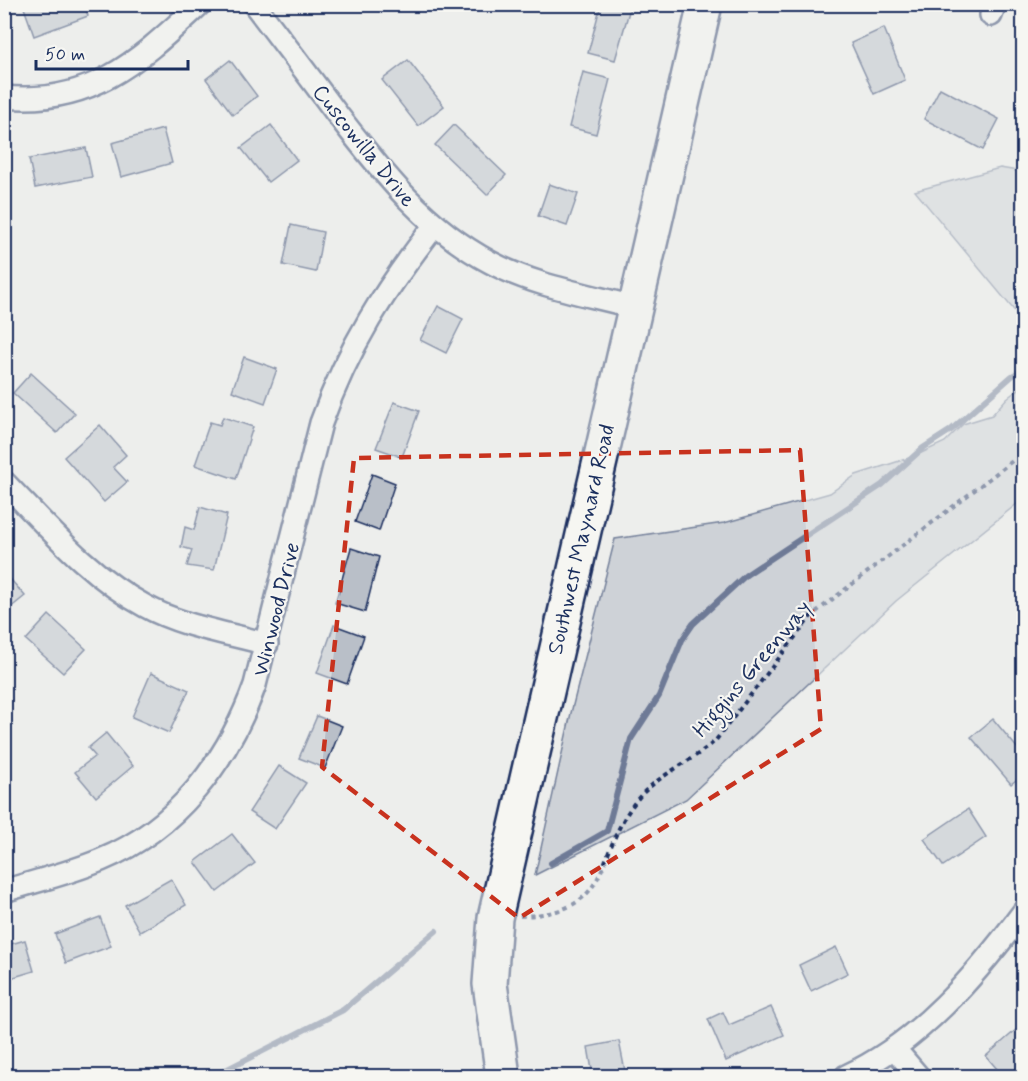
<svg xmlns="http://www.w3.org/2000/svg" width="1028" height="1081" font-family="Mynerve,sans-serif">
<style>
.green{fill:#ced2d7;stroke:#74809a;stroke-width:1.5}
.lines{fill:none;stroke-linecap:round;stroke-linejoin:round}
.stream{stroke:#6e7a96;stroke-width:6}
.building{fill:#b9bfc8;stroke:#1b2f5e;stroke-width:1.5}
.minor-casing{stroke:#1b2f5e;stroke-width:26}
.primary-casing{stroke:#1b2f5e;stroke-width:38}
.path{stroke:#1b2f5e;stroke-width:4;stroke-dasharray:4.5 4.5;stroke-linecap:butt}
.minor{stroke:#f6f6f2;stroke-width:21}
.primary{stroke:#f6f6f2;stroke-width:33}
.marked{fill:none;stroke:#c8321e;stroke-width:4.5;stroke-dasharray:12 8;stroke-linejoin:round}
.labels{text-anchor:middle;stroke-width:4.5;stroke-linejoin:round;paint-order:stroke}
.street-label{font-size:22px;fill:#1b2f5e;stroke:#f6f6f2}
</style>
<rect width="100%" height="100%" fill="#edeeec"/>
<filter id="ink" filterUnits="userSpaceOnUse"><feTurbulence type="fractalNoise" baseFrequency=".0167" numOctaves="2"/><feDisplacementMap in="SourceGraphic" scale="12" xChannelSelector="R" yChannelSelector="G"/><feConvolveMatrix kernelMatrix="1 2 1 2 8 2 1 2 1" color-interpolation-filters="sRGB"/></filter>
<g filter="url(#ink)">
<g class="green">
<path d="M1000 168 1023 172V321L915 191Z"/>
<path d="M1023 386V499L896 601 686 799 535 875 571 713 615 539 724 523 830 493 856 475 915 456 945 442 963 424 992 415 1007 398Z"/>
</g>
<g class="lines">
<g class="stream">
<path d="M551 863 607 831 631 739 659 696 682 640 693 624 746 575 882 485 923 448 951 430 1012 376 1024 369"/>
<path d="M214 1076 343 1010 436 931"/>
</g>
</g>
<g class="building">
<path d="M84 4 88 16 34 36 23 5Z"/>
<path d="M601 4 630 8 615 60 588 53Z"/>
<path d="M884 28 905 80 874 94 851 43Z"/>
<path d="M230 60 257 96 233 115 206 79Z"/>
<path d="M408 60 444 106 418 126 382 80Z"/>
<path d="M583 72 610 79 596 134 569 127Z"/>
<path d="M940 88 999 119 983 150 924 119Z"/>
<path d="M271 125 297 160 268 182 241 148Z"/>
<path d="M454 125 506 175 487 195 435 145Z"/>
<path d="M163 129 172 163 121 177 112 143Z"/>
<path d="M86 148 92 177 35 188 29 159Z"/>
<path d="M549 184 578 194 567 226 538 216Z"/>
<path d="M291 225 323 232 316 272 283 265Z"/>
<path d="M438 306 463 319 446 353 420 340Z"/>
<path d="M244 357 277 369 265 403 232 391Z"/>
<path d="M31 373 75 413 57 433 13 393Z"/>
<path d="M394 402 419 411 402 457 376 448Z"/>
<path d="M223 417 253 427 236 479 195 465 210 422 220 425Z"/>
<path d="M100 425 126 455 113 467 127 482 104 502 64 457Z"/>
<path d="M372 474 395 483 379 531 355 522Z"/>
<path d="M200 507 227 515 214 570 187 566 192 550 181 547 185 527 194 530Z"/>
<path d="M351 548 379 557 365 612 335 603Z"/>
<path d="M4 572 25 596 4 613Z"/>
<path d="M49 615 86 649 63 673 26 640Z"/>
<path d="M334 625 364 636 347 684 317 673Z"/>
<path d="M151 673 189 690 169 733 132 717Z"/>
<path d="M317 716 342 726 325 768 299 758Z"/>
<path d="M993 719 1024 756V774L1011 784 971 737Z"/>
<path d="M106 733 133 766 96 797 75 772 95 756 88 748Z"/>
<path d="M279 766 306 783 275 829 249 812Z"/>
<path d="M968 809 986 837 943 866 924 839Z"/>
<path d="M232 834 255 863 217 892 195 862Z"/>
<path d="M171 879 186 905 140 932 125 905Z"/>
<path d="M100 917 111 946 66 963 55 934Z"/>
<path d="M25 940 34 971 4 980V946Z"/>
<path d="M836 947 848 973 811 991 799 965Z"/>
<path d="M771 1007 784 1035 726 1061 708 1019 723 1012 729 1025Z"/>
<path d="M1017 1029 1024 1037V1076H1003L986 1056Z"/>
<path d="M619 1041 626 1076H593L588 1047Z"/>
</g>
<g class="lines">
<defs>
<g id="minor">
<path d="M254 4C282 41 310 77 337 114 382 172 424 227 490 262 534 286 586 294 634 307"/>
<path d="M991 15 995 4"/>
<path d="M4 97C93 106 140 59 200 4"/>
<path d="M4 482C48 527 89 576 145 606 181 626 227 633 267 644"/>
<path d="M4 891C36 881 70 873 101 860 177 829 228 760 255 685L321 423C349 345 384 291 435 225"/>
<path d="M894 1048 918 1076"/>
<path d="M846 1076C920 1042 976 975 1024 911"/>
</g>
<path id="primary" d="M503 1076 490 984 495 918 705 4"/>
</defs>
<use href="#minor" class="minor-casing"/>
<use href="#primary" class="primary-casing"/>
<path class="path" d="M520 916C616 913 592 857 636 801 655 776 692 762 716 740L812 615 1024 452"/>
<use href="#minor" class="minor"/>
<use href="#primary" class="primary"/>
</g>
</g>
<path d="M0 0H1028V1081H0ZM800 450 821 729 519 918 322 767 354 458Z" fill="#edeeec" fill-opacity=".55" fill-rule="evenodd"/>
<path class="marked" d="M800 450 821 729 519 918 322 767 354 458Z"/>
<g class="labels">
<g class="street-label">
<text transform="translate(365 145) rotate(51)" y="8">Cuscowilla Drive</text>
<text transform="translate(580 539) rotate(-77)" y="8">Southwest Maynard Road</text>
<text transform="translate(275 609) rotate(-76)" y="8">Winwood Drive</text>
<text transform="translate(751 668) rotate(-50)" y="8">Higgins Greenway</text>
</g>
</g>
<rect width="1028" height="1081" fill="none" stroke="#f6f6f2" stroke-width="24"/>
<rect x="12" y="12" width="1004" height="1057" fill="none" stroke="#1b2f5e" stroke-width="2" filter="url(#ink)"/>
<path d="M36 60v9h152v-9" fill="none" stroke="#1b2f5e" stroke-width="3"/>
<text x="45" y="60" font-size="18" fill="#1b2f5e" stroke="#f6f6f2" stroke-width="4.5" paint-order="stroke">50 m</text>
</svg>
